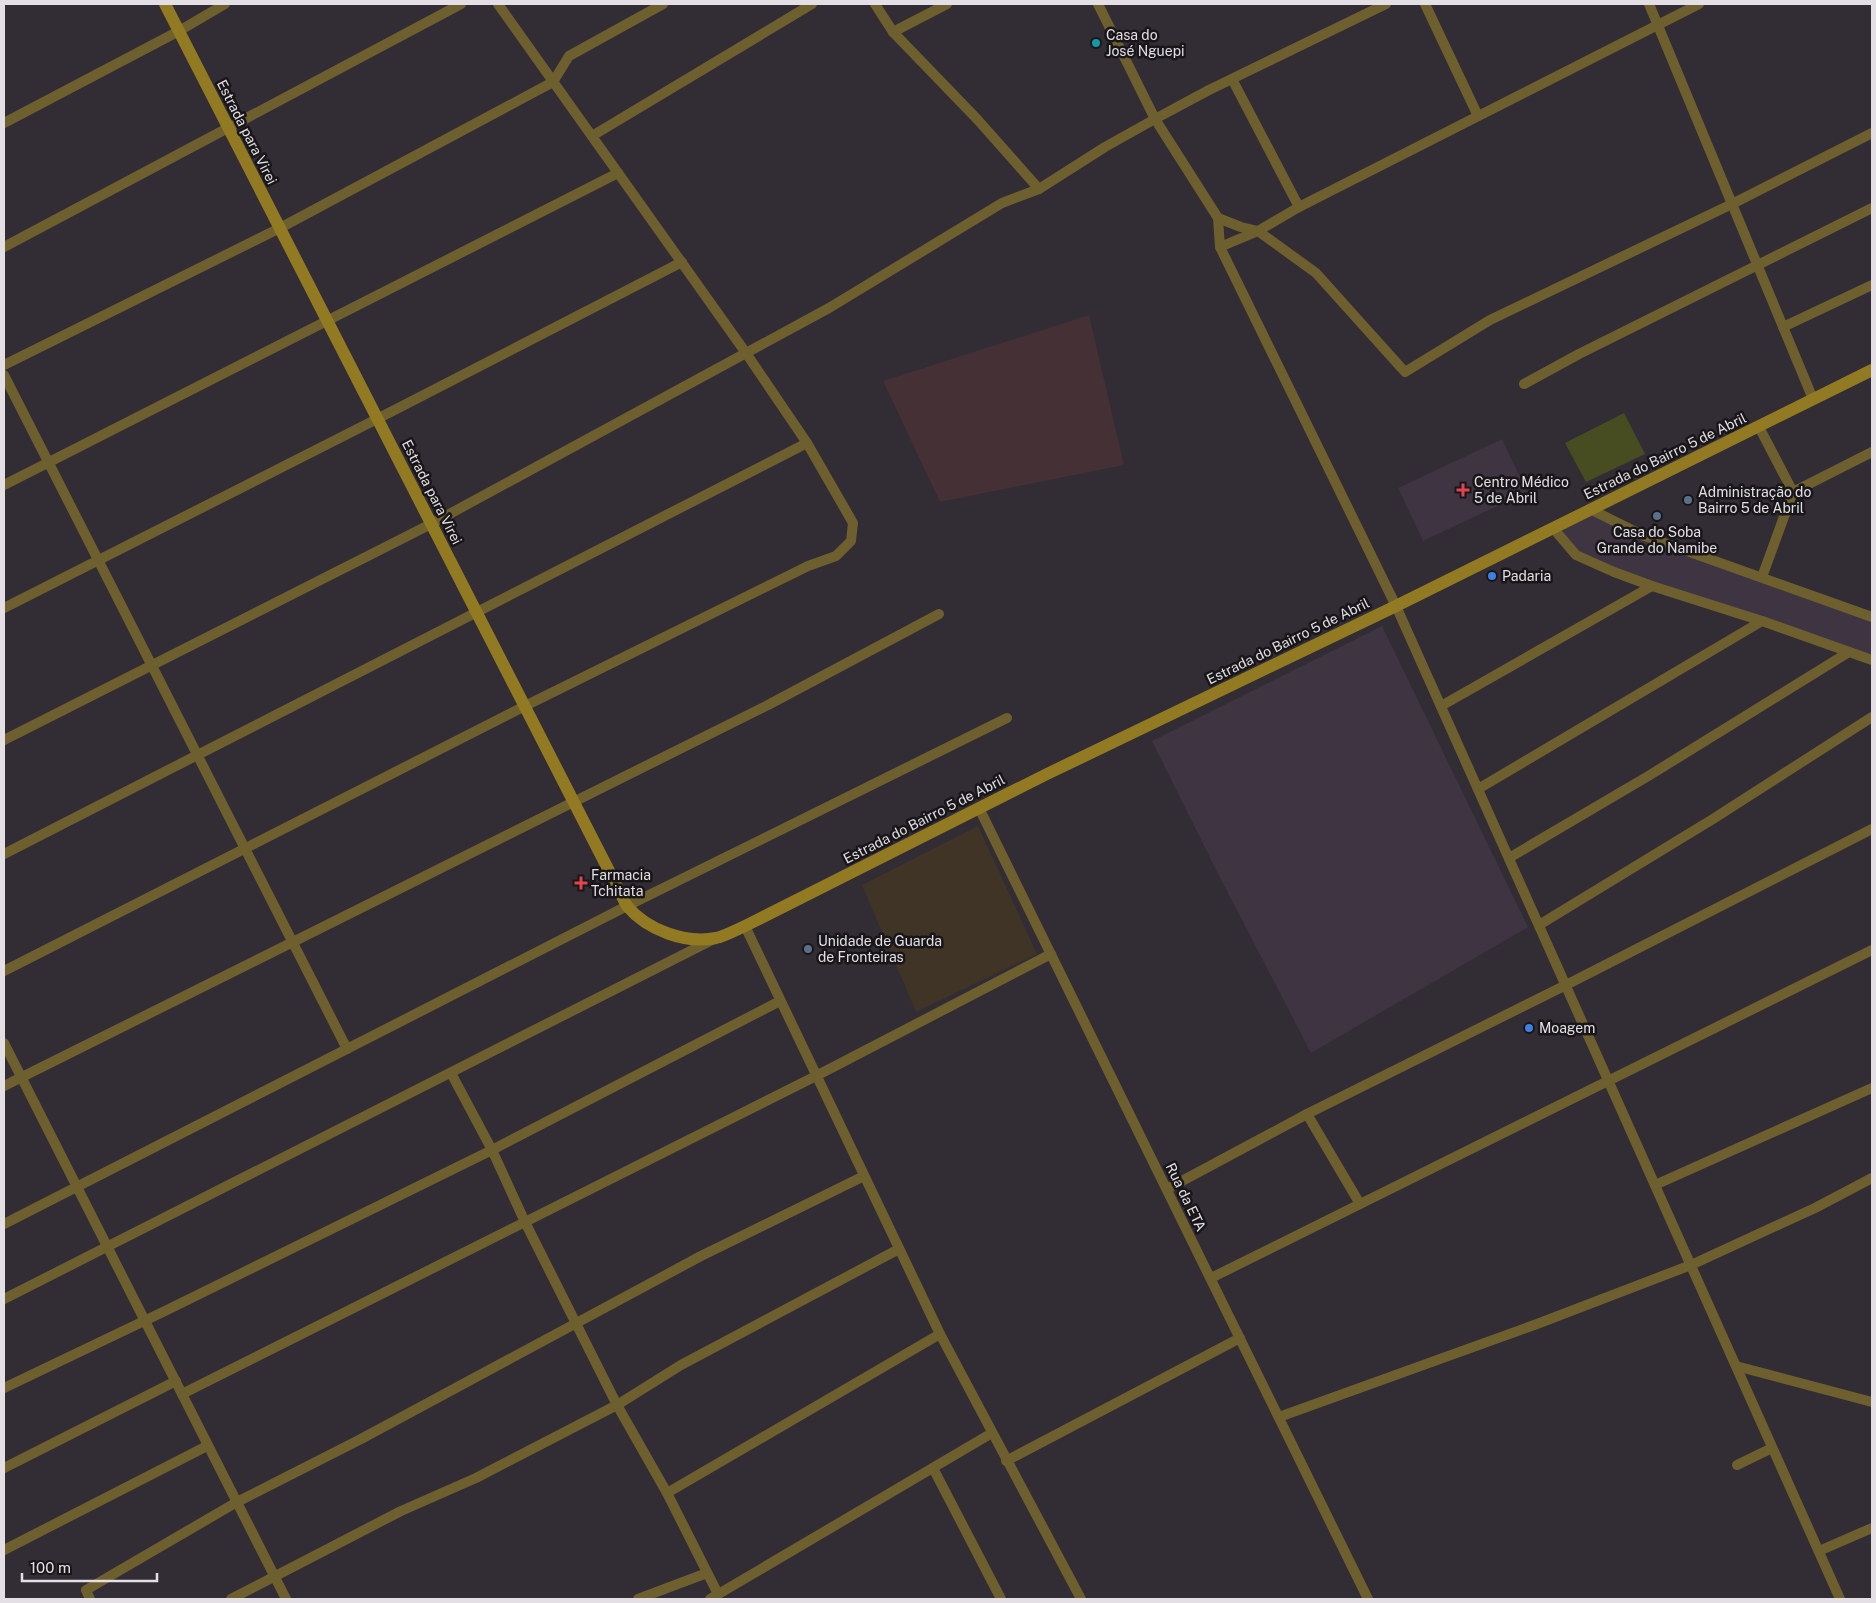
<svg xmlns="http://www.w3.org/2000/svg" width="1876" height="1603" font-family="'Public Sans',sans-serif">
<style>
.built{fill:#3e3442}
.industrial{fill:#3f3425}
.education{fill:#443035}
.green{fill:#474d21}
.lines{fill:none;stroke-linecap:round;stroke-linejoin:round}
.street{stroke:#6e5f2e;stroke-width:10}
.secondary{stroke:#927a23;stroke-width:12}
.culture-dot{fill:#0f9aa8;stroke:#181619;stroke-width:2}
.health-dot{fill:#e0444e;stroke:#181619;stroke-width:2}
.service-dot{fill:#5c6f8a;stroke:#181619;stroke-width:2}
.shop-dot{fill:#3f7fe0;stroke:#181619;stroke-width:2}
.labels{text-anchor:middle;stroke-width:5;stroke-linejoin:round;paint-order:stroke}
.poi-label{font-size:14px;fill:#e3dfe4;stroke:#181619;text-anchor:start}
.street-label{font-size:14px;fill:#e3dfe4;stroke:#181619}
</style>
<rect width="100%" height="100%" fill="#322c34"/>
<g class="built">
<path d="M1502 439 1527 492 1423 541 1398 488Z"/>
<path d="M1590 509 1642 535 1872 618V660L1576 555 1553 528Z"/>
<path d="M1382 626 1528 927 1311 1053 1214 866 1152 741Z"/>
</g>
<path class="industrial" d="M978 826 1037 954 916 1012 862 885Z"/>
<path class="education" d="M1089 315 1124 465 940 502 883 381Z"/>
<path class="green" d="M1624 413 1645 454 1586 482 1565 443Z"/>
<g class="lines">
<g class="street">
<path d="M875 4 893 32 977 119 1039 189"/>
<path d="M1098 4 1155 119 1218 218 1220 247 1396 606 1840 1599"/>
<path d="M1425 4 1478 116"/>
<path d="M1649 4 1813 399"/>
<path d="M893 32 947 4"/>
<path d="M1232 79 1299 207"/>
<path d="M4 123 179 31 225 4"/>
<path d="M592 136 812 4"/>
<path d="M1218 218 1241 227 1258 231 1316 273 1405 372 1490 320 1732 204 1872 133"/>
<path d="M4 247 461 4"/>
<path d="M1220 247 1258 231 1299 207 1699 4"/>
<path d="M1783 327 1872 285"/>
<path d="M4 365 280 228 553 82 569 56 663 4"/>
<path d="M4 375 347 1049"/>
<path d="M1524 384 1579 354 1872 208"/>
<path d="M1759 427 1793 492"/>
<path d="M4 485 618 173"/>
<path d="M1590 509 1642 535 1872 617"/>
<path d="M1553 528 1576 555 1614 572 1652 586 1762 621 1872 660"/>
<path d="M1762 577 1793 492 1872 452"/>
<path d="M4 608 377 419 682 262"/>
<path d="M1441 706 1652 586"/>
<path d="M4 740 431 524 829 308 1002 203 1039 189 1105 147 1155 119 1209 90 1386 4"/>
<path d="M1478 789 1762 621"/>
<path d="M979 808 1368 1599"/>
<path d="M4 854 807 443"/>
<path d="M1509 858 1650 775 1849 652"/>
<path d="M1539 925 1713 819 1872 717"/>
<path d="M745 926 940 1334 1081 1599"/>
<path d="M4 971 525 706 808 566 836 556 851 541 853 523 807 443 746 353 498 4"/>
<path d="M4 1043 286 1599"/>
<path d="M451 1073 492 1150 525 1222 617 1405 667 1493 718 1594"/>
<path d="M4 1086 768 705 939 614"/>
<path d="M1307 1114 1360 1204"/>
<path d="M1655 1185 1872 1088"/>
<path d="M1167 1189 1307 1114 1566 985 1872 829"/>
<path d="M4 1224 627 906 1007 718"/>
<path d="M1211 1278 1872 950"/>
<path d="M4 1299 714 939"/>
<path d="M1736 1366 1872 1402"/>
<path d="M4 1388 165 1311 492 1150 780 1001"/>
<path d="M182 1394 816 1076 1051 954"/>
<path d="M1279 1417 1537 1324 1691 1265 1815 1208 1872 1178"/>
<path d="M1006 1461 1240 1338"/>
<path d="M1737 1465 1772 1448"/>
<path d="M4 1468 176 1381"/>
<path d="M933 1468 1001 1599"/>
<path d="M667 1493 940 1334"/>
<path d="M4 1550 207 1446"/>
<path d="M1819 1551 1872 1528"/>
<path d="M90 1599 86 1590 237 1502 361 1439 701 1256 864 1176"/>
<path d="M231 1599 401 1511 476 1478 617 1405 681 1365 899 1249"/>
<path d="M638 1599 707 1573"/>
<path d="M710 1599 992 1433"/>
</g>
<path class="secondary" d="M165 4 627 906C647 930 685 944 716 938 725 936 736 930 745 926L1045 775 1396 606 1872 370"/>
</g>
<circle class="culture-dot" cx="1096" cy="43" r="5"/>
<g class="health-dot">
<path d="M1460.5 482.5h5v5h5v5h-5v5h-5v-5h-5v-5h5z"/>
<path d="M578.5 875.5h5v5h5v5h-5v5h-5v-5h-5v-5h5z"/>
</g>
<g class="service-dot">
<circle cx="1688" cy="500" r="5"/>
<circle cx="1657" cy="516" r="5"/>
<circle cx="808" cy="949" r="5"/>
</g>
<g class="shop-dot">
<circle cx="1492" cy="576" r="5"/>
<circle cx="1529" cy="1028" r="5"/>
</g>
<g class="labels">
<g class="poi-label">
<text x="1106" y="40">Casa do<tspan x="1106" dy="16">José Nguepi</tspan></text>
<text x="1474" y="487">Centro Médico<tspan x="1474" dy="16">5 de Abril</tspan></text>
<text x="1698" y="497">Administração do<tspan x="1698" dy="16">Bairro 5 de Abril</tspan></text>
<text x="1657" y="537" text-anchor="middle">Casa do Soba<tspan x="1657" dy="16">Grande do Namibe</tspan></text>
<text x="1502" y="581">Padaria</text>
<text x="591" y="880">Farmacia<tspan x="591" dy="16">Tchitata</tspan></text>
<text x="818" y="946">Unidade de Guarda<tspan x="818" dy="16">de Fronteiras</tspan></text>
<text x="1539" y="1033">Moagem</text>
</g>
<g class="street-label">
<text transform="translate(247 132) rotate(63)" y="5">Estrada para Virei</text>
<text transform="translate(1665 456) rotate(-26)" y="5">Estrada do Bairro 5 de Abril</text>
<text transform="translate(432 492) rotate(63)" y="5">Estrada para Virei</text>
<text transform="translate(1288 641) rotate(-26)" y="5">Estrada do Bairro 5 de Abril</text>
<text transform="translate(924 819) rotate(-27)" y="5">Estrada do Bairro 5 de Abril</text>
<text transform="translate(1186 1197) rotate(64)" y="5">Rua da ETA</text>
</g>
</g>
<rect width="1876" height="1603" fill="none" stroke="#e3dfe4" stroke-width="10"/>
<path d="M22 1573v8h135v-8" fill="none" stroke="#e3dfe4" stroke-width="2.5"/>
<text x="30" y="1573" font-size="15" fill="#e3dfe4" stroke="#181619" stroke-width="4" paint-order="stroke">100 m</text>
</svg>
